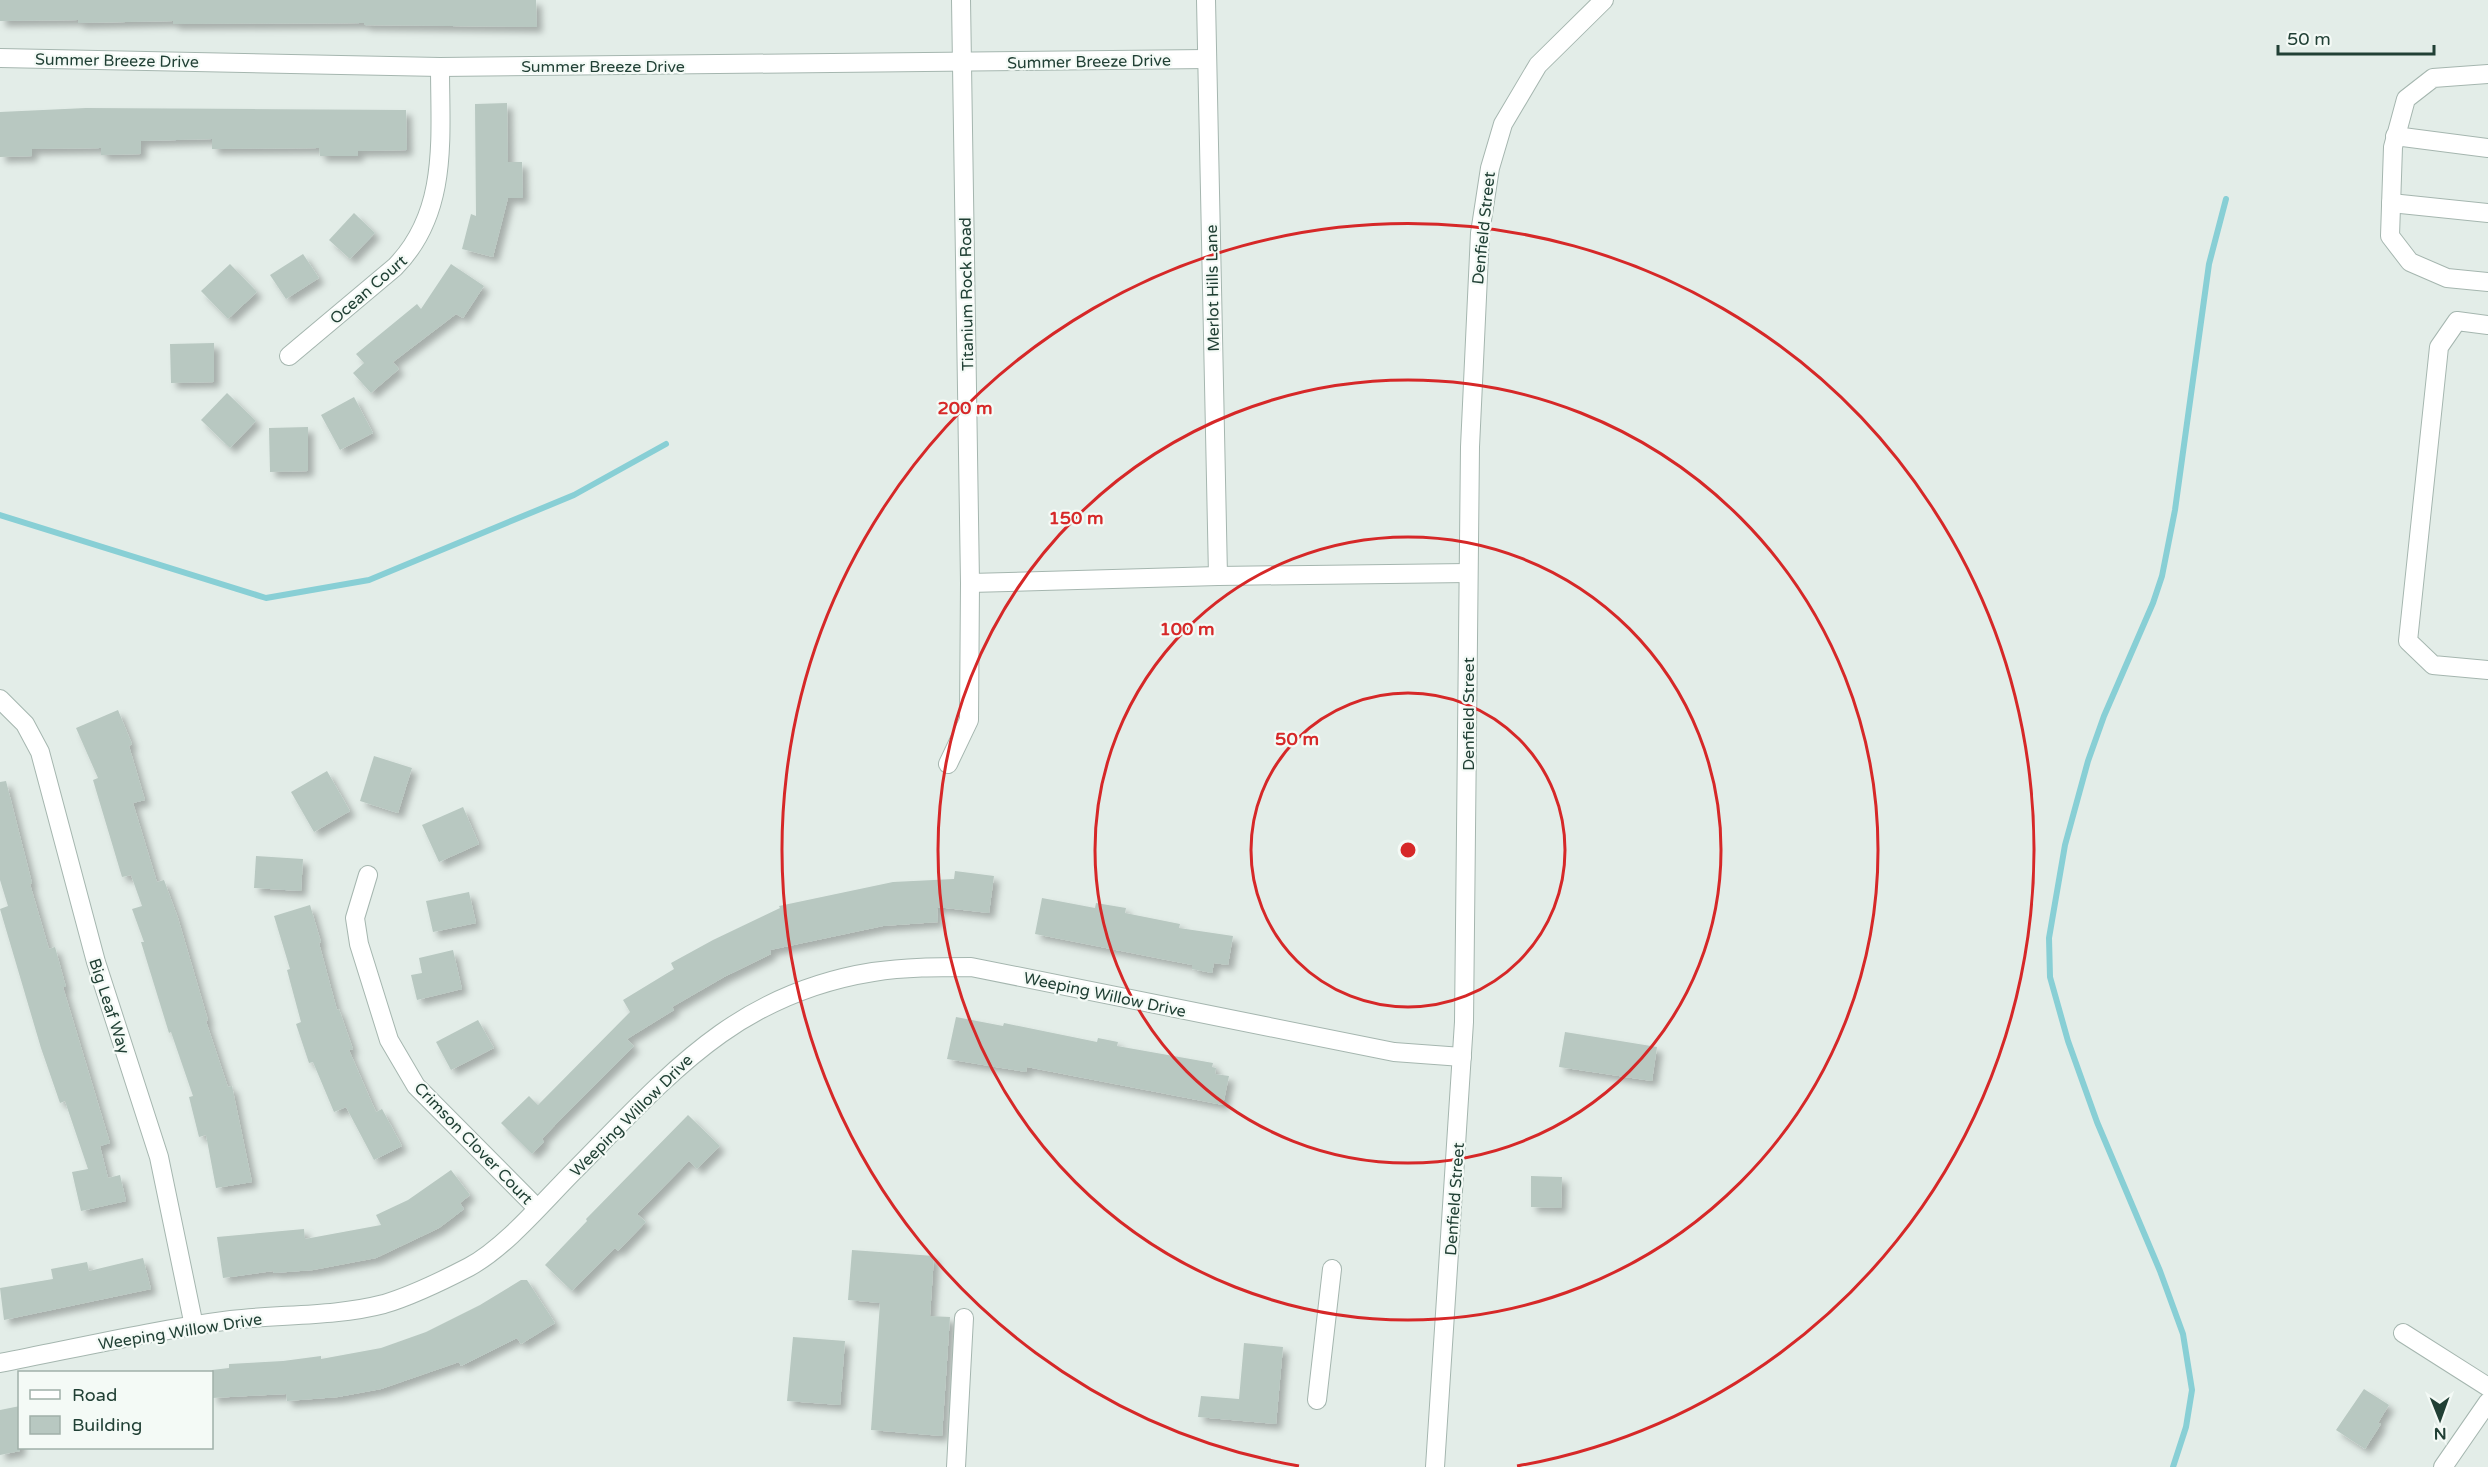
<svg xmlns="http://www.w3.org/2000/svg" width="2488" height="1467" font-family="'Varela Round',sans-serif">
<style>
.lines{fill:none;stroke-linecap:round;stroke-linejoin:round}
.stream{stroke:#88cfd5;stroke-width:6}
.building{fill:#b8c8c1;filter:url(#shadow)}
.minor-casing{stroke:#a5b6af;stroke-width:20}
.minor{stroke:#fff;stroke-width:18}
.ring{fill:none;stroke:#d62828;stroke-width:3}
.labels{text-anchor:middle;stroke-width:4.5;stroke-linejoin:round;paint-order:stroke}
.street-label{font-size:16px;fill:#214035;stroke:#f4faf6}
.centre{fill:#d62828;stroke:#f4faf6;stroke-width:3}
.ring-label{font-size:18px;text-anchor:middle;font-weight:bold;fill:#d62828;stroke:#f4faf6;stroke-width:4.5;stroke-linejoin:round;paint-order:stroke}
</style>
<defs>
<filter id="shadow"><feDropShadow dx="5.5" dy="5.5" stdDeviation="3" flood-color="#0004"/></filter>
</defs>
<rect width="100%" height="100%" fill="#e3ede8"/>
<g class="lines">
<g class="stream">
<path d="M0 515 266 598 369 580 574 495 666 444"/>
<path d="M2173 1467 2186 1427 2192 1390 2183 1334 2160 1271 2097 1122 2068 1041 2050 977 2049 938 2065 845 2088 761 2104 716 2153 603 2162 576 2175 510 2209 264 2226 199"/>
</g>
</g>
<g class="building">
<path d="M0 0H536L537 27 364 25V23L173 24V21L78 23V20L0 21Z"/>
<path d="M507 103 508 162H522L523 198H508L493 257 462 249 471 214 476 216 475 104Z"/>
<path d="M86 108 406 110 407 150 358 151V156H320L319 148 212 149V139L141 141V154L101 155V148L32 149V156L0 157V112Z"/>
<path d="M354 213 375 233 350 259 329 240Z"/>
<path d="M303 254 319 278 286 299 270 275Z"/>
<path d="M230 264 257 292 228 319 201 291Z"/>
<path d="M451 264 484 286 463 318 456 314 393 362 399 369 371 393 353 373 364 363 356 354 417 304 421 309Z"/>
<path d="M214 343V382L171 383 170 344Z"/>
<path d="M227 393 256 421 230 448 201 420Z"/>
<path d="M354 397 373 433 340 450 321 415Z"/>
<path d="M308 427V471L270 472 269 428Z"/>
<path d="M118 710 132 744 129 746 145 800 133 803 157 882 164 880 178 918 208 1020 206 1021 228 1087 232 1086 252 1182 216 1188 206 1135 199 1137 189 1097 193 1096 171 1032 169 1033 141 942H144L132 909 142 906 131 875 122 877 93 780 98 778 76 728Z"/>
<path d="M374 756 412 768 398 813 360 801Z"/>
<path d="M327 771 350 811 314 832 291 792Z"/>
<path d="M6 781 32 883 30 884 49 949 55 947 66 987H63L110 1143 100 1146 108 1178 120 1175 126 1201 81 1211 72 1172 88 1169 65 1101 60 1103 41 1048 0 909 8 906 0 880V782Z"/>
<path d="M463 807 479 844 439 862 422 825Z"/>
<path d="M256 856 303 859 301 891 254 888Z"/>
<path d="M955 871 994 876 989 913 937 907 938 922 883 926 770 950 771 954 724 977 672 1007 674 1010 627 1039 634 1046 556 1124 542 1139 544 1142 532 1154 501 1123 529 1096 538 1105 630 1012 623 1000 674 969 671 963 713 940 780 908 779 906 893 882 954 879Z"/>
<path d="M469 892 476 923 433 932 426 901Z"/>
<path d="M1042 898 1095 908 1096 903 1126 908 1125 913 1180 924 1179 928 1233 936 1228 965 1214 963 1212 973 1192 969V965L1035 934Z"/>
<path d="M310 905 321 942 319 943 337 1010 339 1009 353 1049 349 1050 376 1112 382 1109 402 1146 374 1160 346 1107 334 1112 313 1062 309 1063 296 1024 301 1022 287 970 290 969 274 916Z"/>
<path d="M453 950 462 989 417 1000 411 975 422 973 419 958Z"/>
<path d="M956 1017 1003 1026 1004 1023 1097 1042 1098 1038 1118 1042 1117 1046 1213 1063 1212 1067 1216 1068 1215 1074 1229 1076 1223 1105 1027 1067 1026 1072 947 1059Z"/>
<path d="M478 1020 494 1048 451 1070 436 1042Z"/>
<path d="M1565 1032 1657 1047 1652 1081 1559 1067Z"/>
<path d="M688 1115 720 1146 697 1169 689 1161 637 1214 646 1222 618 1251 615 1248 572 1291 545 1265 587 1221 586 1219Z"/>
<path d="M451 1170 470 1195 460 1203 464 1209 439 1228 376 1258 313 1270 274 1273 273 1271 223 1278 217 1237 304 1229 305 1239 381 1225 376 1215 408 1200Z"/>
<path d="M1531 1176 1562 1177 1561 1208 1531 1207Z"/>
<path d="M852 1250 934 1256 930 1316 950 1317 942 1436 871 1430 880 1303 848 1300Z"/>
<path d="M143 1258 151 1289 4 1320 0 1288 53 1279 51 1269 87 1262 89 1271Z"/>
<path d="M521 1280H527L555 1323 521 1344 517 1338 461 1366 459 1362 381 1389 338 1397 287 1401 286 1394 212 1398V1370L229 1368V1364L283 1361 321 1356V1359L381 1348 426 1332 480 1305Z"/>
<path d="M793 1337 845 1341 840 1405 787 1401Z"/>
<path d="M1244 1343 1283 1347 1276 1424 1198 1417 1201 1396 1239 1399Z"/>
<path d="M2364 1389 2389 1405 2378 1423 2381 1424 2365 1449 2336 1430Z"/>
<path d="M20 1406V1451L0 1455V1410Z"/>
</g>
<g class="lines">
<defs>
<g id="minor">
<path d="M1206 0 1218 576"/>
<path d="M0 58 440 67 1207 59"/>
<path d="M2488 74 2433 78 2406 99 2393 147 2390 236 2410 262 2447 278 2488 282"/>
<path d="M2395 136 2488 148"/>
<path d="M2391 203 2488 213"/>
<path d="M2488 325 2457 321 2439 347 2408 641 2433 665 2488 670"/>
<path d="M289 356 395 267C449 212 440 138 440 67"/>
<path d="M970 583 1218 576 1468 573"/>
<path d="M0 699 25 724 40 752 96 962 159 1157 194 1326"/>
<path d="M948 764 969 720 970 583 961 0"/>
<path d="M368 875 355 918 359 944 389 1040 416 1086 537 1208"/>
<path d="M2403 1333 2488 1387"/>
<path d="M0 1363C77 1348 154 1330 231 1320 282 1314 334 1317 384 1304 414 1295 442 1281 469 1267 506 1247 544 1201 574 1171 667 1077 734 994 873 972 905 967 938 967 971 967L1394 1052 1462 1057"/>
<path d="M1317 1400 1332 1269"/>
<path d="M956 1467 964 1318"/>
<path d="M1435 1467 1464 1022 1470 447 1480 233 1490 168 1503 124 1538 65 1604 0"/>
<path d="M2443 1467 2488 1402"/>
</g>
</defs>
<use href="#minor" class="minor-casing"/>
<use href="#minor" class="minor"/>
</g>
<g class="ring">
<circle cx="1408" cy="850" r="157"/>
<circle cx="1408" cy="850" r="313"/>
<circle cx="1408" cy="850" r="470"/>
<path d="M1299 1466A626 626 0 1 1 1517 1466"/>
</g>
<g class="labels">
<g class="street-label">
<text transform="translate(117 60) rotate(1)" y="6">Summer Breeze Drive</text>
<text transform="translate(1089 61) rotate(-1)" y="6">Summer Breeze Drive</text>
<text x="603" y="72">Summer Breeze Drive</text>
<text transform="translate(1483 228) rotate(-84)" y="6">Denfield Street</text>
<text transform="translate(1212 288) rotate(-91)" y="6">Merlot Hills Lane</text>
<text transform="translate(368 289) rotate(-41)" y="6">Ocean Court</text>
<text transform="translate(966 294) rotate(-91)" y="6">Titanium Rock Road</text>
<text transform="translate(1468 714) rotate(-90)" y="6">Denfield Street</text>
<text transform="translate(1105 994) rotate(12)" y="6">Weeping Willow Drive</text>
<text transform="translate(110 1006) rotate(72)" y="6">Big Leaf Way</text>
<text transform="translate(631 1115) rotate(-45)" y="6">Weeping Willow Drive</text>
<text transform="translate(474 1143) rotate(46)" y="6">Crimson Clover Court</text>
<text transform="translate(1454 1199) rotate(-86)" y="6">Denfield Street</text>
<text transform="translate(180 1331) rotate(-9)" y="6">Weeping Willow Drive</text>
</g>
</g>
<circle cx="1408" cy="850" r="9" class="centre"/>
<g class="ring-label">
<text x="965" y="414">200 m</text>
<text x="1076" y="524">150 m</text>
<text x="1187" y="635">100 m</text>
<text x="1297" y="745">50 m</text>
</g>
<rect x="18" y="1371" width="195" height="78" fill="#f4faf6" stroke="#a0b0a9" stroke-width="1.5"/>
<rect x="30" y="1390" width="30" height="9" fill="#ffffff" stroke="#a0b0a9" stroke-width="1.5"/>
<text x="72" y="1401" font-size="18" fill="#214035">Road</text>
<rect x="30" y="1416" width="30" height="18" fill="#b8c8c1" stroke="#a0b0a9" stroke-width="1.5"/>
<text x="72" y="1431" font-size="18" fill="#214035">Building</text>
<g transform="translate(2440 1419) rotate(179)" stroke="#f4faf6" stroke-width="4.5" paint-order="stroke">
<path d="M0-4.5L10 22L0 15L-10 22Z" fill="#214035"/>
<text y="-9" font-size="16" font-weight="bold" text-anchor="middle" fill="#214035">N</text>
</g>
<path d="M2278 45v9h156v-9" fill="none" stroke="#214035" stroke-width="3"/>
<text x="2287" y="45" font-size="18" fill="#214035" stroke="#f4faf6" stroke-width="4.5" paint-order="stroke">50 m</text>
</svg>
